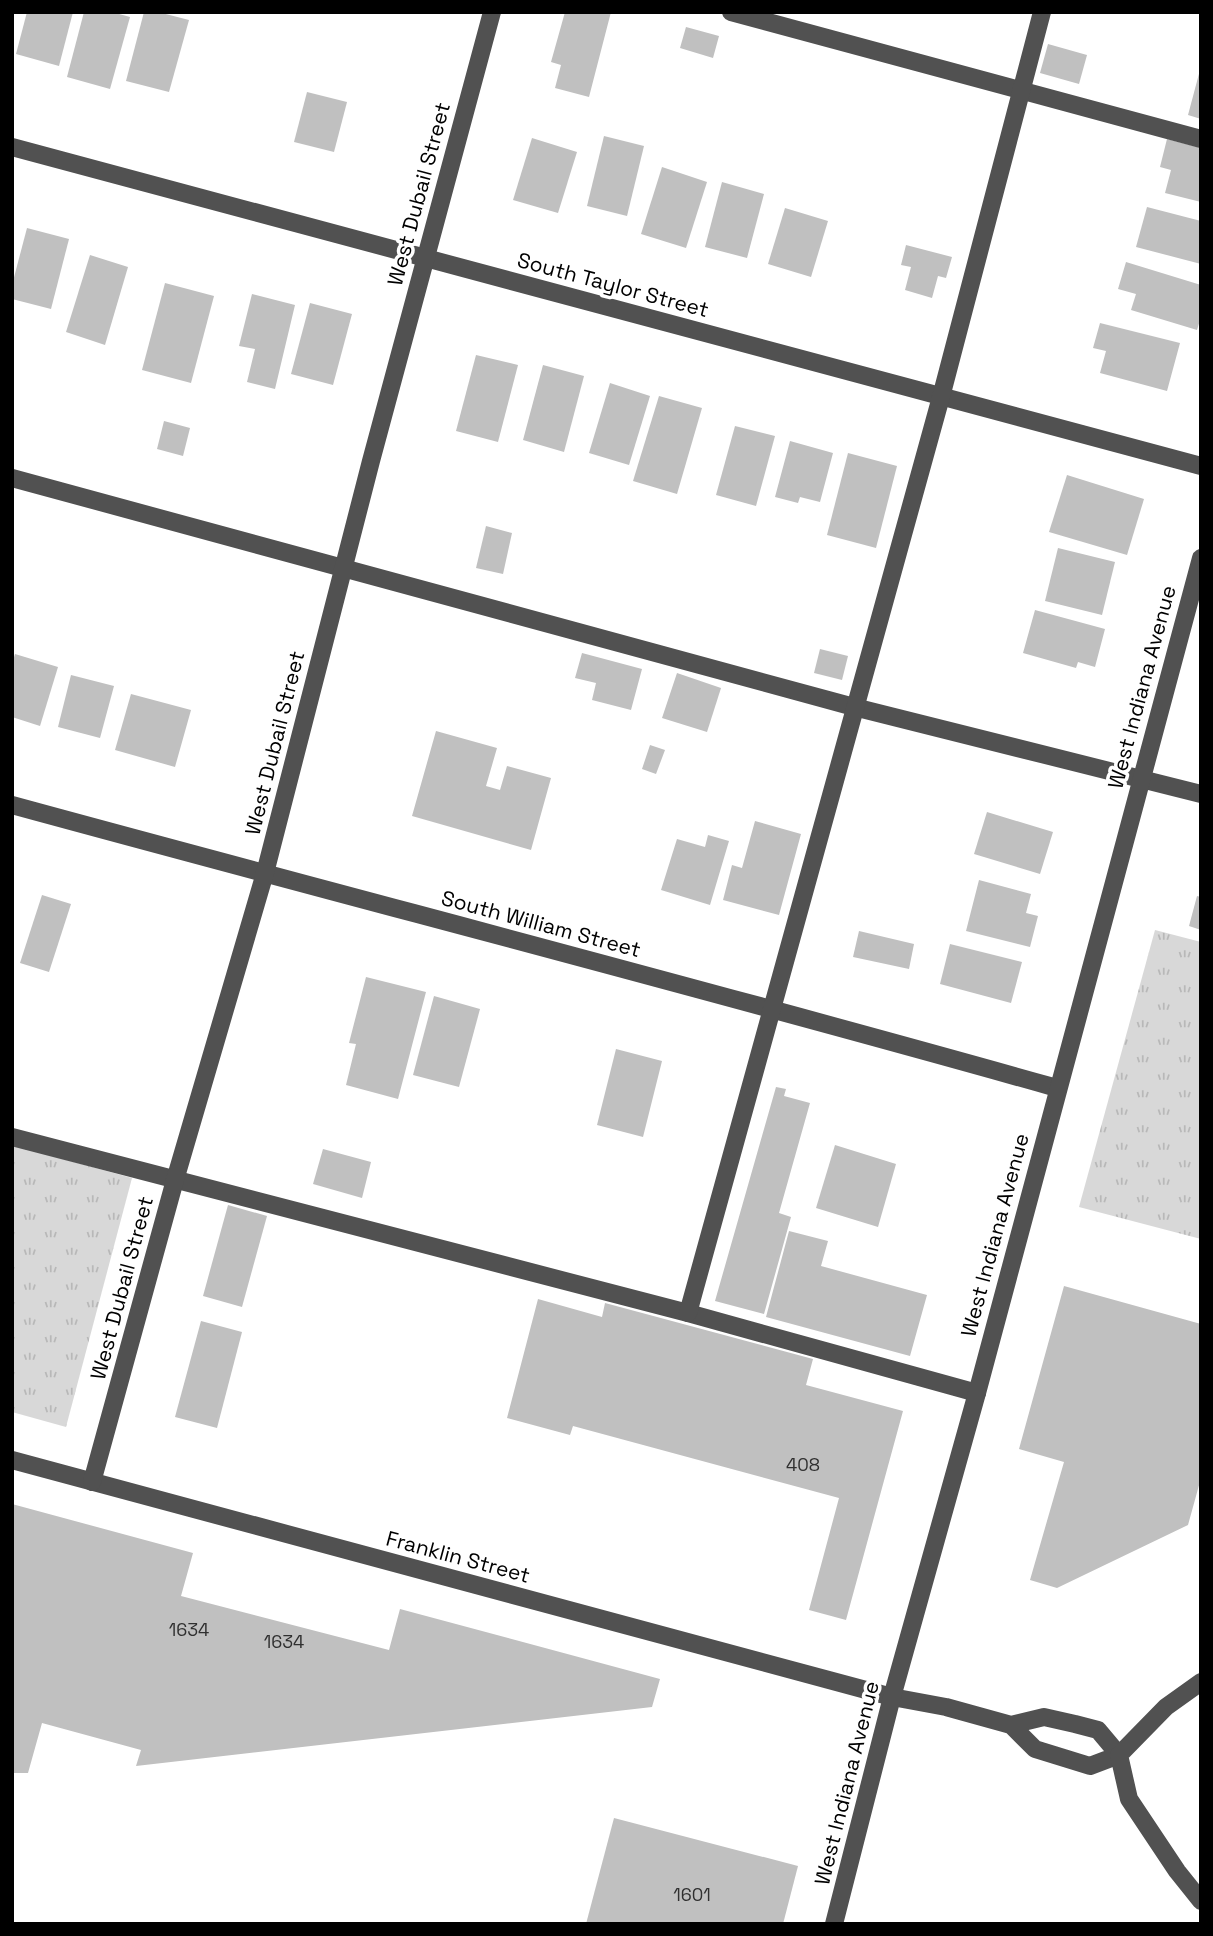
<svg xmlns="http://www.w3.org/2000/svg" width="1213" height="1936" font-family="'Space Grotesk',sans-serif">
<style>
.grass{fill:url(#grass-tufts)}
.building{fill:#c0c0c0}
.lines{fill:none;stroke-linecap:round;stroke-linejoin:round}
.minor{stroke:#515151;stroke-width:18}
.labels{text-anchor:middle;stroke-width:7;stroke-linejoin:round;paint-order:stroke}
.number-label{font-size:18px;fill:#303030}
.street-label{font-size:21px;fill:#000;stroke:#fff}
</style>
<defs>
<pattern id="grass-tufts" width="24" height="20" patternUnits="userSpaceOnUse" patternTransform="scale(1.75)"><rect width="24" height="20" fill="#d8d8d8"/><path d="M3 7l-1-3M5 7V3M7 7l1-3M15 17l-1-3M17 17v-4M19 17l1-3" fill="none" stroke="#b8b8b8"/></pattern>
</defs>
<rect width="100%" height="100%" fill="#fff"/>
<g class="grass">
<path d="M1155 930 1201 942V1239L1079 1207Z"/>
<path d="M12 1145 132 1178 66 1427 12 1412Z"/>
</g>
<g class="building">
<path d="M27 12H73L59 66 16 54Z"/>
<path d="M84 12H112L130 17 110 89 67 77Z"/>
<path d="M144 12H158L189 20 169 92 126 81Z"/>
<path d="M565 12H611L589 97 555 88 561 65 551 62Z"/>
<path d="M686 27 719 36 713 58 680 48Z"/>
<path d="M1048 44 1087 55 1079 84 1040 73Z"/>
<path d="M1200 70H1201V119L1188 115Z"/>
<path d="M307 92 347 102 334 152 294 142Z"/>
<path d="M604 136 644 146 627 216 587 206Z"/>
<path d="M532 138 577 152 558 213 513 200Z"/>
<path d="M1167 139 1201 148V202L1165 193 1171 170 1160 167Z"/>
<path d="M662 167 707 182 686 248 641 234Z"/>
<path d="M722 182 764 194 747 258 705 247Z"/>
<path d="M1147 207 1201 221V264L1136 247Z"/>
<path d="M785 208 828 221 811 277 768 264Z"/>
<path d="M27 228 69 239 51 309 12 299V285Z"/>
<path d="M906 245 952 257 946 278 938 276 932 298 905 290 911 267 901 265Z"/>
<path d="M90 255 128 267 105 345 66 332Z"/>
<path d="M1126 262 1201 285V317L1197 330 1131 310 1136 294 1118 289Z"/>
<path d="M165 283 214 296 191 383 142 370Z"/>
<path d="M252 294 295 305 275 389 247 382 255 349 239 346Z"/>
<path d="M310 303 352 314 333 385 291 374Z"/>
<path d="M1100 323 1180 343 1167 391 1100 373 1106 351 1093 348Z"/>
<path d="M476 355 518 365 498 442 456 431Z"/>
<path d="M543 365 584 376 564 452 523 440Z"/>
<path d="M610 383 650 396 629 465 589 453Z"/>
<path d="M659 396 702 408 677 494 633 481Z"/>
<path d="M164 421 190 428 183 456 157 449Z"/>
<path d="M735 426 775 436 756 506 716 495Z"/>
<path d="M790 441 833 453 820 502 800 497 798 503 775 497Z"/>
<path d="M848 453 897 466 876 548 827 535Z"/>
<path d="M1067 475 1144 499 1127 555 1049 532Z"/>
<path d="M486 526 512 533 503 574 476 568Z"/>
<path d="M1058 548 1115 562 1102 615 1045 601Z"/>
<path d="M1035 610 1105 629 1095 667 1078 662 1076 668 1023 653Z"/>
<path d="M820 649 848 656 842 680 814 673Z"/>
<path d="M582 653 642 669 631 710 592 700 596 683 575 678Z"/>
<path d="M15 654 58 667 40 726 12 717V664Z"/>
<path d="M677 673 721 688 707 732 662 718Z"/>
<path d="M71 675 114 686 100 738 58 727Z"/>
<path d="M131 694 191 710 175 767 115 750Z"/>
<path d="M436 731 497 748 486 786 500 790 507 766 551 778 531 850 412 816Z"/>
<path d="M650 745 665 750 656 774 642 769Z"/>
<path d="M987 812 1053 832 1040 874 974 854Z"/>
<path d="M755 821 801 834 779 915 723 900 732 865 742 868Z"/>
<path d="M708 835 729 841 710 905 661 890 677 839 705 847Z"/>
<path d="M979 880 1031 894 1026 913 1038 916 1030 947 966 931Z"/>
<path d="M42 895 71 904 49 972 20 963Z"/>
<path d="M1197 896 1201 897V930L1189 926Z"/>
<path d="M859 931 914 944 909 969 853 957Z"/>
<path d="M950 944 1022 962 1011 1003 940 984Z"/>
<path d="M366 977 426 992 398 1099 346 1085 356 1044 349 1043Z"/>
<path d="M434 996 480 1009 459 1087 413 1075Z"/>
<path d="M616 1049 662 1061 643 1137 597 1125Z"/>
<path d="M776 1087 786 1089 784 1096 810 1103 779 1213 791 1217 764 1314 715 1301Z"/>
<path d="M835 1145 896 1164 878 1227 816 1208Z"/>
<path d="M323 1149 371 1162 362 1198 313 1184Z"/>
<path d="M228 1205 267 1216 242 1307 203 1296Z"/>
<path d="M789 1231 828 1241 821 1266 927 1295 910 1356 766 1317Z"/>
<path d="M1064 1286 1201 1324V1478L1188 1525 1057 1588 1030 1580 1064 1462 1019 1449Z"/>
<path d="M538 1299 602 1317 605 1303 813 1359 806 1385 903 1411 846 1620 809 1610 839 1498 573 1426 570 1435 507 1418Z"/>
<path d="M201 1321 242 1332 217 1428 175 1417Z"/>
<path d="M12 1504 193 1553 181 1596 389 1650 400 1609 660 1679 652 1707 136 1766 141 1750 42 1723 28 1773H12Z"/>
<path d="M614 1818 798 1866 783 1924H586Z"/>
</g>
<g class="lines">
<g class="minor">
<path d="M731 12 1201 139"/>
<path d="M12 147 1201 466"/>
<path d="M12 478 854 707 1201 794"/>
<path d="M12 805C360 900 710 990 1057 1088"/>
<path d="M12 1137 688 1313 977 1393"/>
<path d="M688 1313 941 397 1042 12"/>
<path d="M12 1460 892 1697 946 1707 1011 1725 1035 1749 1090 1766 1119 1755 1098 1730 1075 1724 1044 1717 1011 1725"/>
<path d="M92 1482 175 1180 265 873 371 461 492 12"/>
<path d="M1201 1682 1166 1707 1119 1755 1129 1799 1177 1871 1201 1901"/>
<path d="M834 1924 892 1697 977 1393 1201 558"/>
</g>
</g>
<g class="labels">
<g class="number-label">
<text x="803" y="1471">408</text>
<text x="189" y="1636">1634</text>
<text x="284" y="1648">1634</text>
<text x="692" y="1901">1601</text>
</g>
<g class="street-label">
<text transform="translate(419 194) rotate(-75)" y="7">West Dubail Street</text>
<text transform="translate(613 285) rotate(15)" y="7">South Taylor Street</text>
<text transform="translate(1142 687) rotate(-75)" y="7">West Indiana Avenue</text>
<text transform="translate(275 743) rotate(-76)" y="7">West Dubail Street</text>
<text transform="translate(541 924) rotate(15)" y="7">South William Street</text>
<text transform="translate(995 1235) rotate(-75)" y="7">West Indiana Avenue</text>
<text transform="translate(122 1288) rotate(-75)" y="7">West Dubail Street</text>
<text transform="translate(458 1557) rotate(15)" y="7">Franklin Street</text>
<text transform="translate(847 1783) rotate(-76)" y="7">West Indiana Avenue</text>
</g>
</g>
<rect width="1213" height="1936" fill="none" stroke="#000000" stroke-width="28"/>
</svg>
